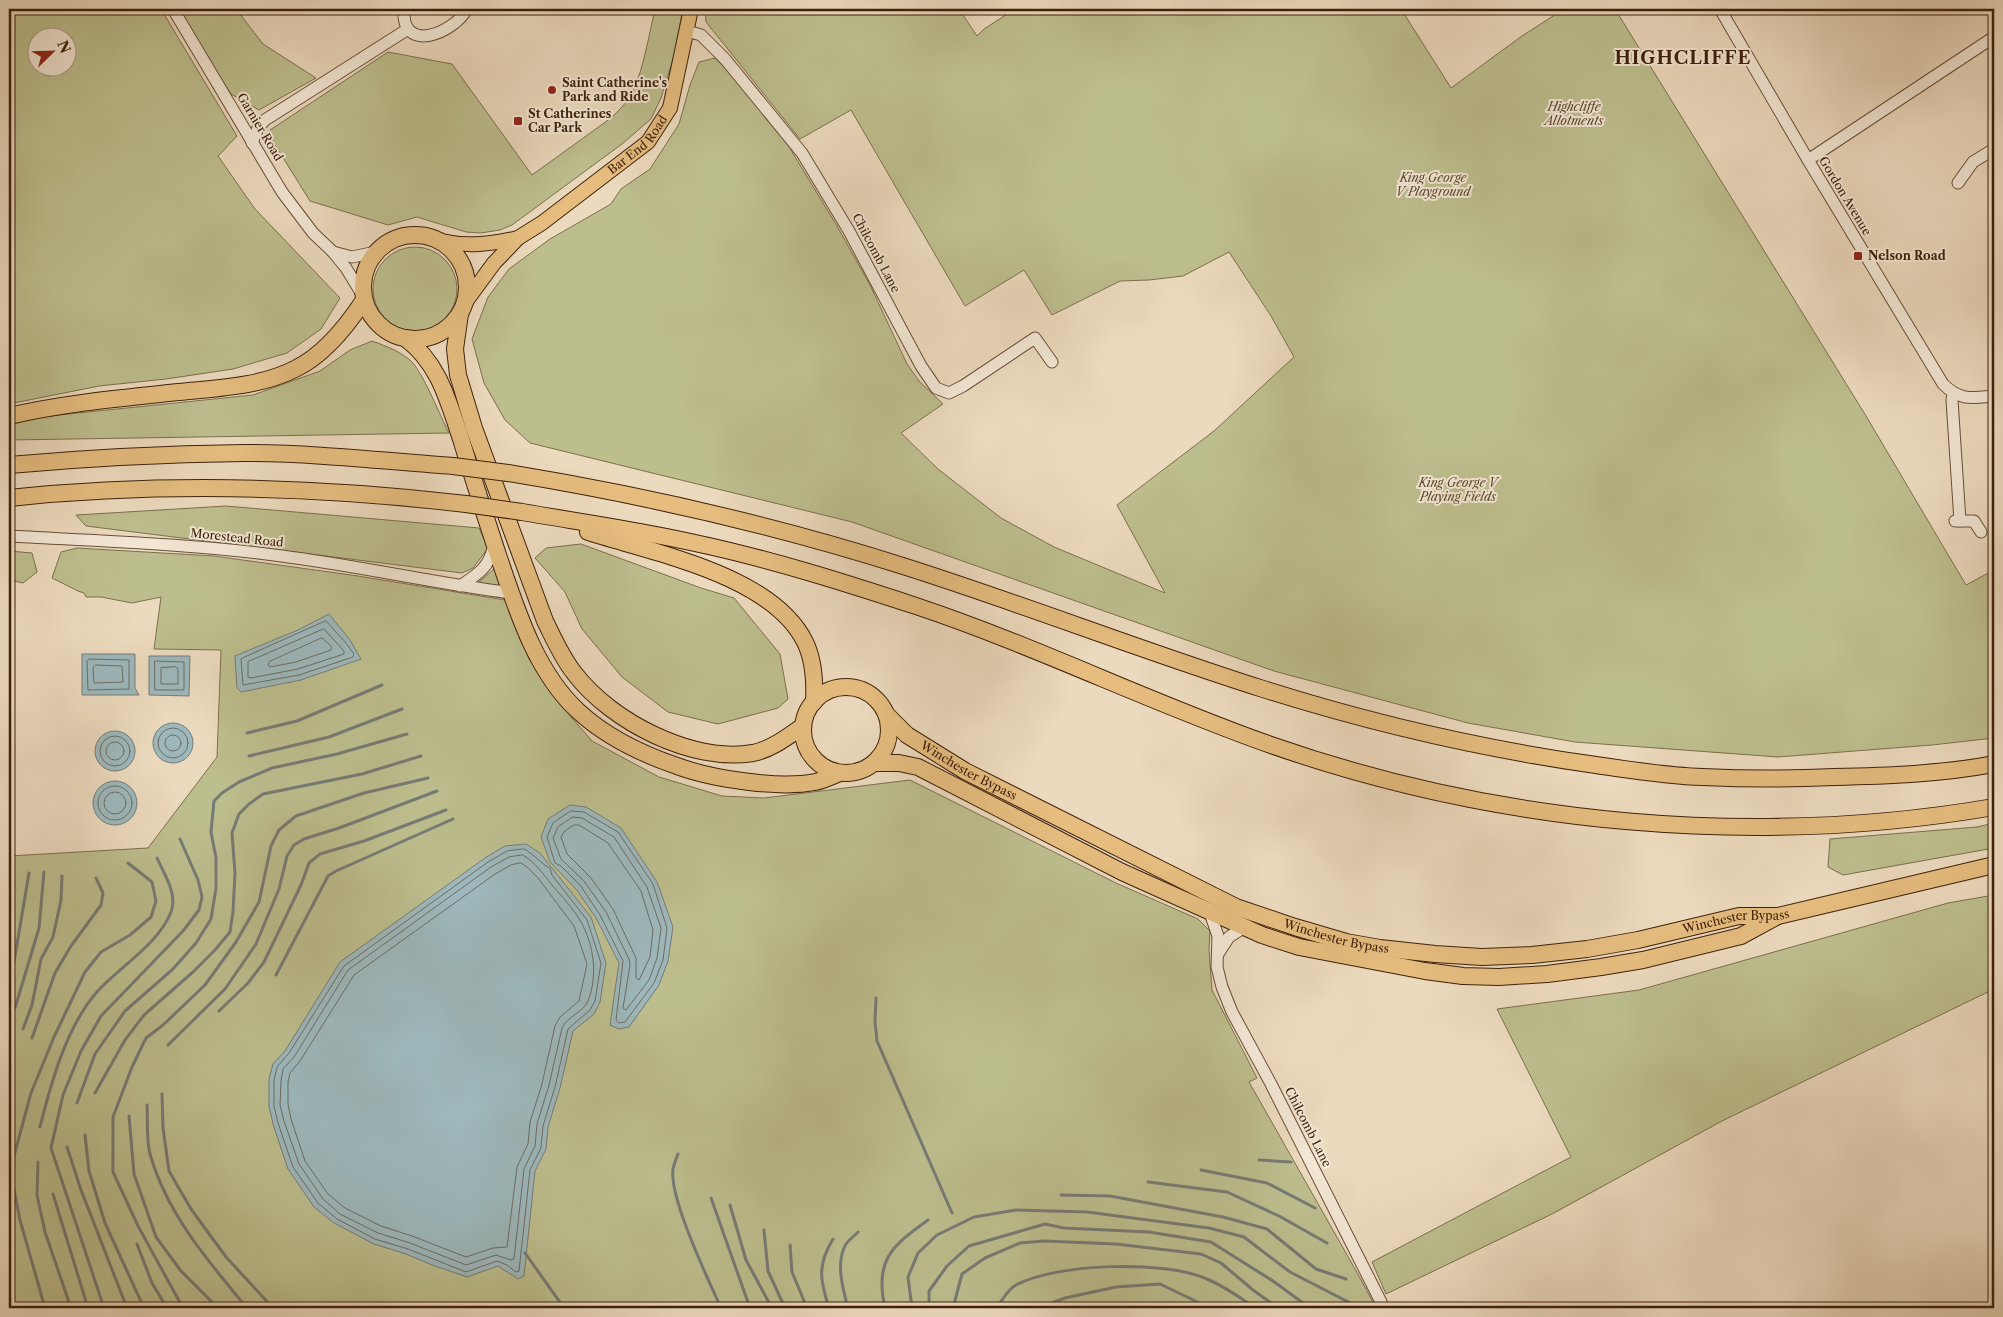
<svg xmlns="http://www.w3.org/2000/svg" width="2003" height="1317" font-family="'Libre Caslon Text',serif">
<style>
.green{fill:#bdbe8e;stroke:#7d6f4c;fill-rule:evenodd}
.water{fill:#9db8bc;stroke:#777b75}
.lines{fill:none;stroke-linecap:round;stroke-linejoin:round}
.shore{stroke:#6d6c64;stroke-width:1}
.stream{stroke:#777b75;stroke-width:3}
.minor-casing{stroke:#694e38;stroke-width:13}
.major-casing{stroke:#3d200b;stroke-width:16}
.highway-casing{stroke:#3d200b;stroke-width:18}
.minor{stroke:#f3e7d5;stroke-width:11}
.major{stroke:#e6bd7f;stroke-width:14}
.highway{stroke:#e6bd7f;stroke-width:16}
.highway-bridge-casing{stroke:#3d200b;stroke-width:18;stroke-linecap:butt}
.highway-bridge{stroke:#e6bd7f;stroke-width:16}
.poi-dot{fill:#8f2418;stroke:#f3e7d5;stroke-width:2}
.labels{text-anchor:middle;stroke-width:4;stroke-linejoin:round;paint-order:stroke}
.poi-label{font-size:12px;font-weight:bold;fill:#3d200b;stroke:#f3e7d5;text-anchor:start}
.park-label{font-size:12px;font-style:italic;fill:#5d482c;stroke:#f3e7d5}
.street-label{font-size:12px;fill:#3d200b;stroke:#f3e7d5}
.district-label{font-size:18px;font-weight:bold;letter-spacing:1px;fill:#3d200b;stroke:#f3e7d5}
</style>
<rect width="100%" height="100%" fill="#ecdabe"/>
<filter id="stains"><feTurbulence type="fractalNoise" baseFrequency=".004" numOctaves="4"/><feColorMatrix values="0 0 0 0 .2 0 0 0 0 .09 0 0 0 0 .02 0 0 0 .5 -.17"/></filter>
<radialGradient id="worn" r=".72"><stop offset=".6" stop-color="#630" stop-opacity="0"/><stop offset="1" stop-color="#630" stop-opacity=".3"/></radialGradient>
<g class="green">
<path d="M9 9H161L237 136 218 156 255 209 340 298 321 329 287 353 233 369 166 379 99 386 9 404ZM38 38H68V68H38Z"/>
<path d="M176 9H236L263 44 316 78 259 110 231 94Z"/>
<path d="M655 9H683L674 56 661 98 651 119 622 144 512 225 500 230 481 233 466 232 417 217 388 225 310 201 267 132 388 52 452 64 532 175 611 118C618 111 626 104 631 95 643 73 649 34 655 9Z"/>
<path d="M705 9H959L977 36 984 29 1015 9H1401L1451 88 1522 36 1564 9H1615L1866 416 1966 585 1994 570V738L1932 745 1778 757 1575 742 1468 723 1274 671 852 522 530 443 505 420 484 383 472 339 488 297 509 269 550 239 611 204 621 189 650 169 679 124 690 85 699 62 715 58 768 112 837 226 870 285 907 364 919 381 943 404 901 433 938 469 1001 518 1054 547 1165 593 1117 505 1214 431 1294 357 1271 316 1229 252 1183 276 1149 280 1120 281 1052 315 1024 270 965 306 851 110 800 139 706 22Z"/>
<circle cx="415" cy="289" r="42"/>
<path d="M1994 250V279H1991L1989 251Z"/>
<path d="M372 341C386 346 399 351 410 360 422 370 441 418 449 433L9 440V425L39 417 253 395 320 371 350 350Z"/>
<path d="M226 506 479 528 488 548 473 568 462 573 86 526 76 515Z"/>
<path d="M581 544 701 588 734 598 780 654 788 699 778 708 718 724 668 712 622 677 582 629 565 592 535 558 546 548Z"/>
<path d="M77 548 214 556 358 576 505 600 529 659 572 718 592 741 659 777 722 796 764 798 910 780 1116 883 1198 919 1210 931 1209 949 1212 990 1257 1078 1249 1082 1359 1276 1376 1308H9V856L148 848 217 757 221 650 154 649 161 597 132 603 101 597H86L84 593 78 591 52 578 61 552Z"/>
<path d="M9 551 32 553 37 572 23 583 9 580Z"/>
<path d="M495 568 502 587 477 584Z"/>
<path d="M1994 823V848L1843 875 1828 867 1830 839 1977 827Z"/>
<path d="M1994 895V989L1722 1121 1552 1214 1386 1294 1372 1262 1571 1157 1497 1009 1639 990 1948 903Z"/>
</g>
<g class="water">
<path d="M329 614 350 640 361 659 301 680 241 692 237 688 235 656 298 630Z"/>
<path d="M82 654H135V688L139 695H82Z"/>
<path d="M149 656H190L189 696 149 695Z"/>
<circle cx="173" cy="743" r="20"/>
<circle cx="115" cy="751" r="20"/>
<circle cx="115" cy="803" r="22"/>
<path d="M570 805 586 807 621 828 657 882 673 927 668 961 659 985 629 1027 619 1029 610 1025 619 963 596 918 576 889 550 862 541 837 548 819Z"/>
<path d="M526 844 540 853 591 917 606 963 600 1002 594 1014 573 1031 560 1088 548 1127 546 1149 535 1171 524 1276 518 1279 498 1266 467 1277 432 1265 406 1254 374 1244 334 1223 314 1207 288 1169 273 1124 269 1106V1079L273 1064 285 1051 340 962 485 858 505 846Z"/>
</g>
<g class="lines">
<g class="shore">
<path d="M326 621 346 643 354 654 353 657 299 675 243 685 241 659Z"/>
<path d="M324 629 344 651V654L298 669 251 678 248 677V662Z"/>
<path d="M322 638 331 646V650L296 662 270 667 268 665 269 662Z"/>
<path d="M89 659 129 660V689L88 690 87 662Z"/>
<path d="M155 661 184 662V690H155Z"/>
<path d="M96 665 122 666 123 682 94 683 93 668Z"/>
<path d="M176 667 178 669V684H161V668Z"/>
<circle cx="173" cy="743" r="15"/>
<circle cx="173" cy="743" r="8"/>
<circle cx="115" cy="751" r="15"/>
<circle cx="115" cy="751" r="9"/>
<circle cx="115" cy="803" r="17"/>
<circle cx="115" cy="803" r="11"/>
<path d="M571 811 584 812 618 832 653 884 667 928 663 960 654 983 625 1022 619 1023 616 1020 623 961 600 915 580 885 561 866 555 863 547 837 553 823Z"/>
<path d="M573 817 582 818 614 837 647 887 661 928 657 958 649 980 626 1010 623 1008 630 965 629 959 606 912 584 881 561 859 553 838 558 827Z"/>
<path d="M574 825H579L608 843 641 891 653 930 650 957 639 980 636 978V958L613 909 591 878 567 854 561 837 564 832Z"/>
<path d="M524 849C534 854 542 865 550 868L552 875 587 920 601 963 595 1001 590 1010 568 1029 555 1087 543 1126 541 1148 530 1170 519 1271 516 1272 507 1265 497 1261 466 1272 408 1249 375 1239 337 1219 318 1203 293 1167 278 1123 274 1106V1080L277 1067 289 1053 344 966 488 862 507 851Z"/>
<path d="M523 855C536 863 543 874 552 885 562 897 574 909 581 922 594 945 598 976 588 1001 583 1013 567 1016 562 1028L549 1085 537 1124 535 1146 524 1169 514 1259 511 1260 496 1255 466 1265 410 1243 378 1233 340 1214 323 1199 299 1164 284 1121 280 1105 281 1081 283 1069 294 1057 348 970 491 867 509 857Z"/>
<path d="M521 863 527 867 538 878 574 926 587 964 579 1001 560 1017 555 1026 542 1084 530 1122 528 1144 517 1167 507 1247 493 1248 466 1257 412 1236 381 1226 345 1208 328 1194 305 1161 291 1119 288 1104V1082L290 1073 300 1061 354 975 495 874 511 865Z"/>
</g>
<g class="stream">
<path d="M247 733 297 721 382 685"/>
<path d="M249 756 329 737 402 709"/>
<path d="M9 881 10 863"/>
<path d="M14 962 29 873"/>
<path d="M276 975 328 876 336 871 453 819"/>
<path d="M876 998 875 1022 877 1041 952 1213"/>
<path d="M15 1008 39 928 44 872"/>
<path d="M219 1011 248 983 264 962 301 885 309 863 320 854 364 841 446 810"/>
<path d="M23 1029 32 1005 41 959 53 937 61 900 62 876"/>
<path d="M32 1038 55 973 71 946 101 905 103 893 96 878"/>
<path d="M168 1045 225 989 256 944 279 889 287 856 294 845 304 839 339 828 437 791"/>
<path d="M95 1093 125 1040 144 1015 193 972 215 950 230 932 233 912 235 873 232 833 239 814 249 804 263 794 362 774 421 756"/>
<path d="M162 1094 163 1128 169 1171 191 1209 226 1257 273 1308"/>
<path d="M77 1103 95 1054 125 1011 173 969 196 943 211 919 216 888V858L211 832 214 801 222 793 239 782 272 768 337 754 407 734"/>
<path d="M147 1105C148 1121 146 1139 150 1154 167 1214 208 1261 247 1308"/>
<path d="M129 1116 134 1174 156 1237 181 1271 218 1308"/>
<path d="M40 1127C51 1083 66 1028 96 993 119 967 158 945 171 912 178 894 164 874 157 858"/>
<path d="M85 1135 89 1171 105 1223 144 1308"/>
<path d="M67 1147 81 1190 127 1308"/>
<path d="M678 1154C676 1159 674 1164 673 1169 669 1198 708 1279 721 1308"/>
<path d="M1259 1160 1291 1162"/>
<path d="M38 1162 37 1195 45 1232 71 1308"/>
<path d="M1201 1170 1267 1183 1315 1208"/>
<path d="M1148 1182 1227 1192 1279 1216 1327 1243"/>
<path d="M53 1194 88 1308"/>
<path d="M1061 1195 1110 1196 1223 1217 1267 1229 1316 1269 1346 1279"/>
<path d="M711 1198 750 1308"/>
<path d="M730 1205 746 1260 772 1308"/>
<path d="M764 1230 768 1271 785 1308"/>
<path d="M137 1244 152 1283 167 1308"/>
<path d="M790 1245 792 1272 807 1308"/>
<path d="M525 1253 564 1308"/>
<path d="M45 1308 20 1220 13 1185 14 1156 31 1093 54 1037 85 972 101 952 130 935 151 917 156 901 152 882 128 863"/>
<path d="M104 1308 51 1148 63 1095 81 1051 101 1016 183 931 199 910 202 897 198 880 180 839"/>
<path d="M183 1308 138 1226 113 1172V1117L132 1067 146 1038 163 1025 205 985 236 942 259 902 271 846 279 830 296 816 364 793 428 778"/>
<path d="M829 1308C820 1280 817 1265 833 1239"/>
<path d="M848 1308C843 1289 835 1263 846 1244 849 1240 854 1236 858 1232"/>
<path d="M885 1308C874 1260 892 1246 928 1220"/>
<path d="M912 1308 908 1277 918 1253 937 1235 974 1217 1016 1210 1087 1212 1209 1228 1244 1237 1290 1272 1360 1308"/>
<path d="M929 1308V1291L947 1266 969 1246 1045 1224 1064 1228 1149 1232 1211 1242 1273 1281 1310 1308"/>
<path d="M953 1308 962 1274 985 1258 1020 1243 1044 1241 1116 1244 1201 1254 1221 1263 1253 1290 1278 1308"/>
<path d="M996 1308C1002 1301 1008 1289 1016 1285 1057 1263 1164 1260 1207 1279 1224 1286 1240 1298 1256 1308"/>
<path d="M1039 1308 1065 1298 1116 1287 1160 1284 1210 1308"/>
</g>
<defs>
<g id="minor">
<path d="M173 9 282 192 313 233 333 252 346 268 363 296"/>
<path d="M404 9C401 55 454 33 467 9"/>
<path d="M1720 9 1808 160 1943 384C1960 401 1972 398 1994 396"/>
<path d="M687 31 701 35 725 59 802 153 849 231 921 366 936 388 949 393 963 386 1035 338 1052 362"/>
<path d="M252 143 258 128 265 120 408 29"/>
<path d="M1808 160 1994 37"/>
<path d="M1958 183 1973 162 1994 149"/>
<path d="M333 252 352 257 376 252"/>
<path d="M1953 394 1952 400 1960 521"/>
<path d="M1955 521H1974L1981 532"/>
<path d="M9 536C100 541 192 544 282 556 359 566 434 583 511 593"/>
<path d="M460 586C478 574 488 569 494 546"/>
<path d="M1210 913 1218 936 1217 967 1222 987 1232 1012 1271 1084 1384 1308"/>
<path d="M1218 954 1229 937 1243 928"/>
</g>
<g id="major">
<path d="M441 241C468 247 491 244 518 238"/>
<path id="s1" d="M464 304 494 263 518 238 542 223 648 142 670 108 691 9"/>
</g>
<g id="highway">
<circle cx="415" cy="287" r="52"/>
<path d="M460 314 455 349 458 375 474 428 545 621C554 639 562 658 575 674 612 722 692 763 753 753 772 749 787 737 803 726"/>
<path d="M405 338C439 363 448 401 461 439 473 479 486 518 499 558 517 611 536 672 578 711 606 737 642 754 677 766 712 779 779 789 815 782 824 780 832 776 840 773"/>
<path d="M9 416C65 403 122 398 179 392 217 388 259 387 295 369 324 355 347 326 364 300"/>
<path d="M9 465C87 458 165 454 244 453 314 453 384 461 453 466"/>
<path d="M508 473C642 495 774 525 903 566 1023 604 1140 650 1260 688 1370 723 1482 749 1596 765 1631 770 1667 776 1703 777 1746 779 1790 779 1834 777 1887 776 1941 774 1994 764"/>
<path d="M9 498C163 482 313 486 466 504"/>
<path d="M522 512C580 522 638 530 695 543 770 559 843 582 916 606 1036 646 1151 703 1271 745 1500 825 1755 848 1994 807"/>
<path d="M588 532C654 553 772 575 805 642 814 660 815 681 814 702"/>
<circle cx="846" cy="730" r="43"/>
<path id="s2" d="M886 714 907 735 965 771 1236 907 1295 927 1346 942 1380 948 1435 954 1482 957 1532 955 1587 949 1638 940 1739 916H1778L1994 865"/>
<path d="M874 763H899L918 767 1122 872 1262 935 1299 947 1425 971 1463 976 1499 977 1547 974 1601 967 1643 960 1741 936 1776 917"/>
</g>
</defs>
<use href="#minor" class="minor-casing"/>
<use href="#major" class="major-casing"/>
<use href="#highway" class="highway-casing"/>
<use href="#minor" class="minor"/>
<use href="#major" class="major"/>
<use href="#highway" class="highway"/>
<defs>
<g id="highway-bridge">
<path d="M453 466 508 473"/>
<path d="M466 504 522 512"/>
</g>
</defs>
<use href="#highway-bridge" class="highway-bridge-casing"/>
<use href="#highway-bridge" class="highway-bridge"/>
</g>
<g class="poi-dot">
<circle cx="552" cy="90" r="5"/>
<rect x="513" y="116" width="10" height="10" rx="2.5"/>
<rect x="1853" y="251" width="10" height="10" rx="2.5"/>
</g>
<g class="labels">
<g class="poi-label">
<text x="562" y="87">Saint Catherine's<tspan x="562" dy="14">Park and Ride</tspan></text>
<text x="528" y="118">St Catherines<tspan x="528" dy="14">Car Park</tspan></text>
<text x="1868" y="260">Nelson Road</text>
</g>
<g class="park-label">
<text x="1574" y="111">Highcliffe<tspan x="1574" dy="14">Allotments</tspan></text>
<text x="1433" y="182">King George<tspan x="1433" dy="14">V Playground</tspan></text>
<text x="1458" y="487">King George V<tspan x="1458" dy="14">Playing Fields</tspan></text>
</g>
<g class="street-label">
<text transform="translate(260 127) rotate(59)" y="4">Garnier Road</text>
<text dy="4" stroke="none"><textPath href="#s1" startOffset="238">Bar End Road</textPath></text>
<text transform="translate(1845 196) rotate(59)" y="4">Gordon Avenue</text>
<text transform="translate(876 253) rotate(62)" y="4">Chilcomb Lane</text>
<text transform="translate(237 538) rotate(6)" y="4">Morestead Road</text>
<text dy="4" stroke="none"><textPath href="#s2" startOffset="101">Winchester Bypass</textPath></text>
<text dy="4" stroke="none"><textPath href="#s2" startOffset="911">Winchester Bypass</textPath></text>
<text dy="4" stroke="none"><textPath href="#s2" startOffset="506">Winchester Bypass</textPath></text>
<text transform="translate(1308 1127) rotate(63)" y="4">Chilcomb Lane</text>
</g>
<g class="district-label">
<text x="1683" y="64">HIGHCLIFFE</text>
</g>
</g>
<rect width="2003" height="1317" fill="none" stroke="#ecdabe" stroke-width="30"/>
<rect x="10" y="10" width="1983" height="1297" fill="none" stroke="#3d200b" stroke-width="2.5"/>
<rect x="15" y="15" width="1973" height="1287" fill="none" stroke="#3d200b"/>
<g transform="translate(52 52) rotate(67)"><circle r="24" fill="#f3e7d5" stroke="#aa9784"/>
<path d="M0-4L9 19L0 12L-9 19Z" fill="#8f2418"/>
<text y="-8" font-size="14" font-weight="bold" text-anchor="middle" fill="#3d200b">N</text>
</g>
<rect width="100%" height="100%" filter="url(#stains)"/>
<rect width="100%" height="100%" fill="url(#worn)"/>
</svg>
